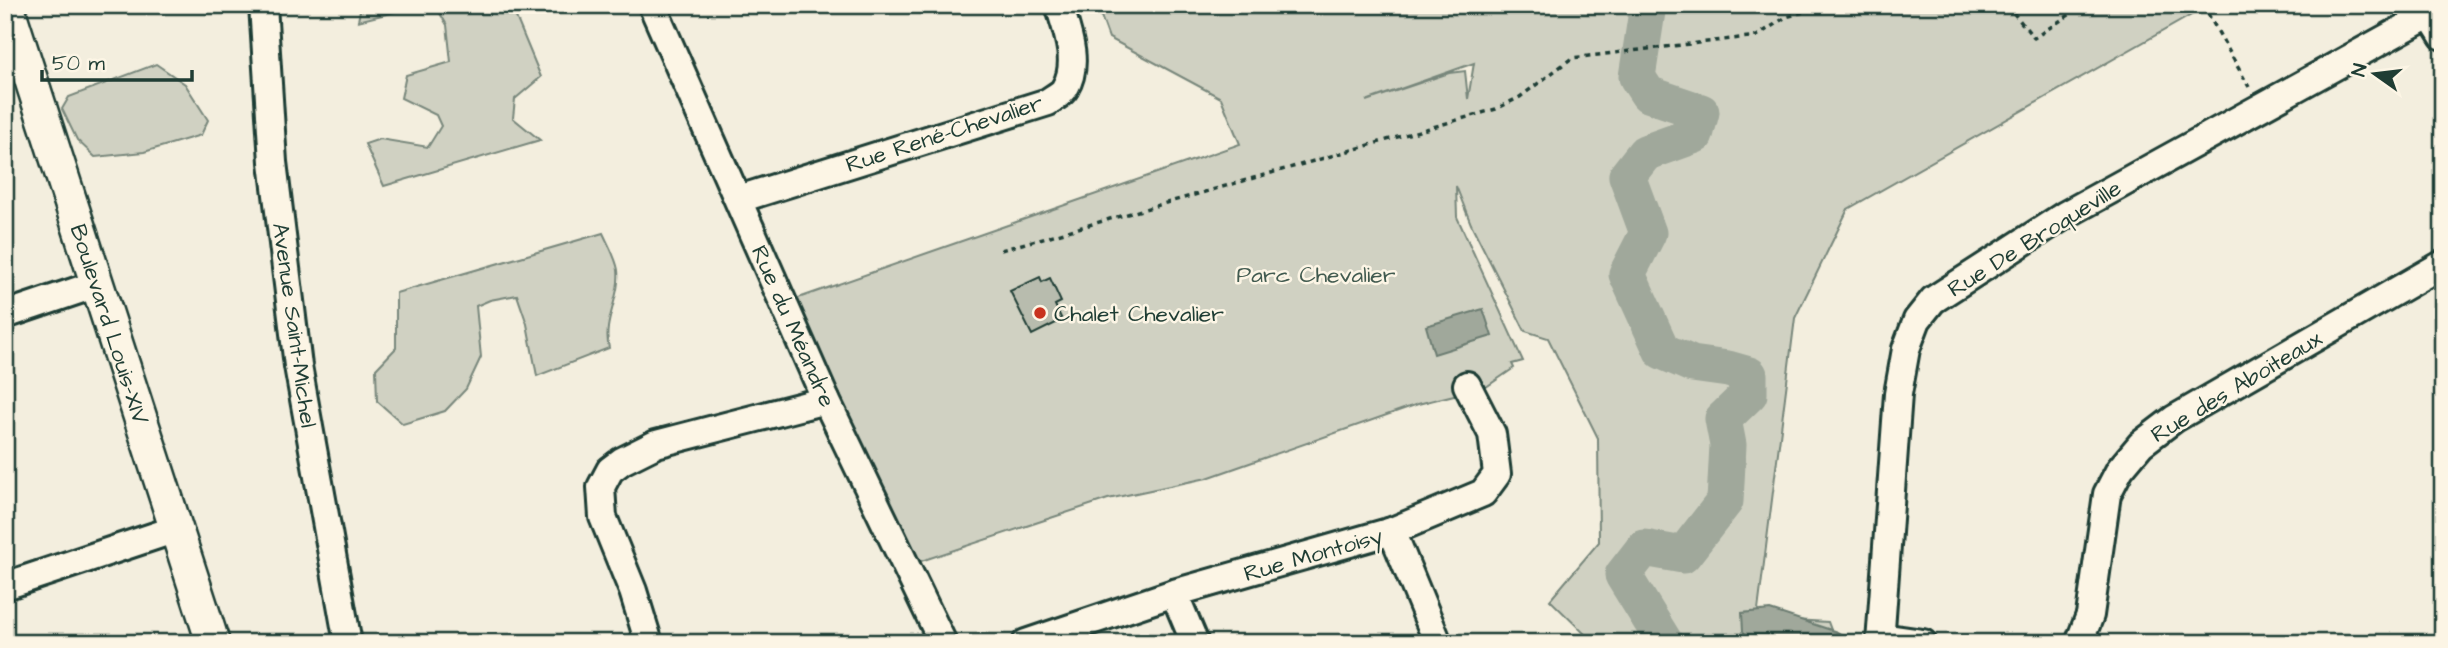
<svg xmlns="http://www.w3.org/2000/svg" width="2448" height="648" font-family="'Architects Daughter',sans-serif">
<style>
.green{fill:#d0d1c2;stroke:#78877b;stroke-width:2;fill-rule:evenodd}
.water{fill:#a0a89b;stroke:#6c7d72;stroke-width:2}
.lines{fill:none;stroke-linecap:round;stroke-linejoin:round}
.river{stroke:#a0a89b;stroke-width:37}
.building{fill:#b8bcae;stroke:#1f3d34;stroke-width:2}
.minor-casing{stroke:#1f3d34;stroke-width:32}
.major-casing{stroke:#1f3d34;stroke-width:37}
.path{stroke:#1f3d34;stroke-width:3.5;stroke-dasharray:5 5;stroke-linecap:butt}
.minor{stroke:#fcf5e5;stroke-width:26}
.major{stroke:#fcf5e5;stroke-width:32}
.poi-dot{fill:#c8321e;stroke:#fcf5e5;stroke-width:2.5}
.labels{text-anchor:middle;stroke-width:5;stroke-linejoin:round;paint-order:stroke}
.street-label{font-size:23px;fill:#1f3d34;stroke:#fcf5e5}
.park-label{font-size:23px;fill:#425b50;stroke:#fcf5e5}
.poi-label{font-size:23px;fill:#1f3d34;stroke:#fcf5e5;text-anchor:start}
</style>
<rect width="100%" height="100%" fill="#f3eede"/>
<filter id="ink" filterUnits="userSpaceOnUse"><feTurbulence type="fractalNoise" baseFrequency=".0143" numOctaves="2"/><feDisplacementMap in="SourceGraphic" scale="14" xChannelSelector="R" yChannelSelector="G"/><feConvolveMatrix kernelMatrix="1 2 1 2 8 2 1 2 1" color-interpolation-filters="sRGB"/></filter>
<g filter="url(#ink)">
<g class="green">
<path d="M361 5H423L358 21Z"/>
<path d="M435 5H511L541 77 515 99 513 118 540 140 384 186 365 144 380 139 428 147 441 126 436 115 401 98 406 75 451 62 447 25Z"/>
<path d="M1097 5H2209L1848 209 1795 318 1757 618 1828 622 1836 643H1594L1550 600 1599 542 1598 438 1548 338 1525 331 1471 224 1456 186 1457 217 1523 361 1512 364 1514 368 1486 387 1418 404 1207 478 1108 499 906 566 784 303 1240 144 1221 98 1109 38ZM1474 63 1468 99 1465 71 1449 73 1366 101Z"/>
<path d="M156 64 185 84 208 120 201 135 144 152 95 157 77 140 62 109 69 97Z"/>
<path d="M603 233C608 244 616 258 618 270 621 297 602 322 609 348L537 376 527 324 517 295 490 300 476 306 481 357 466 389 445 411 403 424 377 401 376 369 396 348V293Z"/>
</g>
<g class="water">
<path d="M1483 309 1492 336 1434 354 1426 326Z"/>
<path d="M1770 610 1837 632 1842 635 1840 643H1750L1743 631 1742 613Z"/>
</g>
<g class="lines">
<path class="river" d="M1648 5 1637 77 1648 94 1701 112 1695 135 1645 153 1627 176 1648 233 1627 274 1662 351 1692 364 1728 369 1749 375V394L1723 419 1728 445 1725 501 1683 555 1644 548 1623 575 1665 643"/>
</g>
<path class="building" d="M1040 277 1042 282 1050 278 1061 302 1055 305 1062 320 1032 335 1010 291Z"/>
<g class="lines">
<defs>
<g id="minor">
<path d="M263 5 273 162 298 366 348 643"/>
<path d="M652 5 826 400 943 643"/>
<path d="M2430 15 2443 36"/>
<path d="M739 199 1048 102C1053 98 1062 94 1065 88 1080 63 1067 31 1059 5"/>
<path d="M5 315 97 284"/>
<path d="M1392 531 1438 643"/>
<path d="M5 586 176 529"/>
<path d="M1174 593 1195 643"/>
<path d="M1881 637 1923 643"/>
<path d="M649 643 633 591 603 517 601 487 610 470 622 461 656 444 826 400"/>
<path d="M1026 643 1174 593 1392 531 1483 493 1497 474 1492 434 1467 385"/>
<path d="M1880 643 1898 394 1906 349 1917 320 1933 300 2065 215 2443 7"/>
<path d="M2079 643 2090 615 2107 494 2120 469 2141 444 2174 419 2443 264"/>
</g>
<path id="major" d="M7 5 213 643"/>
</defs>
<use href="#minor" class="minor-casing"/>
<use href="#major" class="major-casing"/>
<g class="path">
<path d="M2007 5 2034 38 2084 5"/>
<path d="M2203 5 2249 87"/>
<path d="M1001 250 1496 109 1520 97 1572 58 1757 36 1786 17 1811 10 1864 5"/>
</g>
<use href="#minor" class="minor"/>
<use href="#major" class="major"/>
</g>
</g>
<circle class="poi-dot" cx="1040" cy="313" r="7"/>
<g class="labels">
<g class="street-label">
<text transform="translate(944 133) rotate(-18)" y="8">Rue René-Chevalier</text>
<text transform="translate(2034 238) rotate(-32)" y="8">Rue De Broqueville</text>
<text transform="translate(110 324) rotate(72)" y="8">Boulevard Louis-XIV</text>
<text transform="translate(295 325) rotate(82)" y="8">Avenue Saint-Michel</text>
<text transform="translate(794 326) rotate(66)" y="8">Rue du Méandre</text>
<text transform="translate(2236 386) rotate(-31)" y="8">Rue des Aboiteaux</text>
<text transform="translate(1313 554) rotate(-16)" y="8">Rue Montoisy</text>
</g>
<g class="park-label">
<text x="1316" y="282">Parc Chevalier</text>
</g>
<g class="poi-label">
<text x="1054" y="321">Chalet Chevalier</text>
</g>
</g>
<rect width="2448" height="648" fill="none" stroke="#fcf5e5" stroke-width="28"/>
<rect x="14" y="14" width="2420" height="620" fill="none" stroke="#1f3d34" stroke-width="2.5" filter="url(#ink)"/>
<g transform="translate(2375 74) rotate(284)" stroke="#fcf5e5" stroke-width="5" paint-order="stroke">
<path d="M0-5L12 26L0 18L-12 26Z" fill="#1f3d34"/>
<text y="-10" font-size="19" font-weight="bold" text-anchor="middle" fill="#1f3d34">N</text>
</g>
<path d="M42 70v10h150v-10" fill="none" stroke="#1f3d34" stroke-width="3.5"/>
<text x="52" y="70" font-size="21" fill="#1f3d34" stroke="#fcf5e5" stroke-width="5" paint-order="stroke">50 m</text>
</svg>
